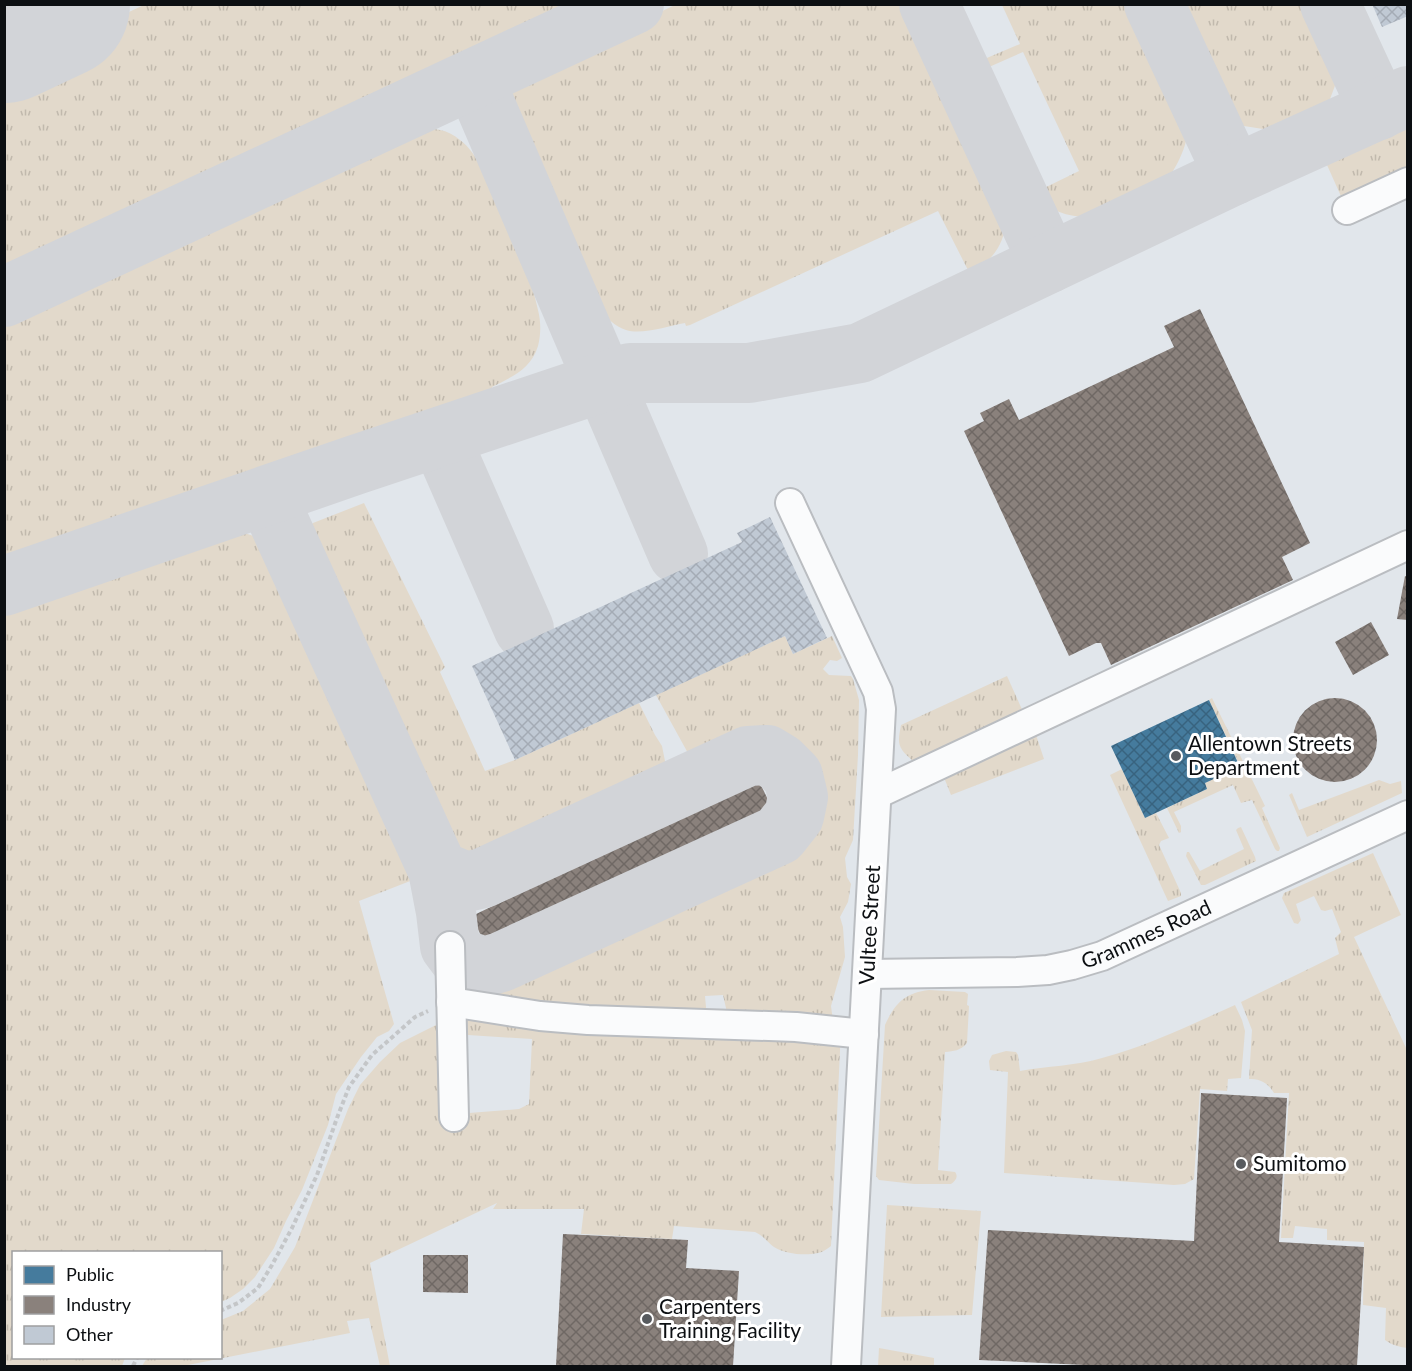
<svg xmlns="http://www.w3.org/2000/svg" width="1412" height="1371" font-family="Lato,sans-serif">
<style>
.grass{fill:url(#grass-tufts)}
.public{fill:url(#public-cross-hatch)}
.industry{fill:url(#industry-cross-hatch)}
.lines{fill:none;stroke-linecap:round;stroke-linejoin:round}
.taxiway{stroke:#d2d4d8;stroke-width:60}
.runway{stroke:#d2d4d8;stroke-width:150}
.building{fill:url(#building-cross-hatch)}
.minor-casing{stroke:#babdc1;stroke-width:32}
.path{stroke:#c4c6c8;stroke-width:4;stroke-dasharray:4.5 3;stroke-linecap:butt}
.minor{stroke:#fafbfc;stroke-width:28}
.poi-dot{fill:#575a5e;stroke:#fff;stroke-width:2}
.labels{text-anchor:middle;stroke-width:6;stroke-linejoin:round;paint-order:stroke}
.poi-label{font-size:21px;fill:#0c0f12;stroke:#fff;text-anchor:start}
.street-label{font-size:21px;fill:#0c0f12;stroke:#fff}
</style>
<defs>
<pattern id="grass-tufts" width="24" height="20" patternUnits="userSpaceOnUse" patternTransform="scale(1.5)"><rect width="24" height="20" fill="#e2d9cb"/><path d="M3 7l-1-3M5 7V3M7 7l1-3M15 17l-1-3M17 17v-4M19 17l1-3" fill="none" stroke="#c1b9ad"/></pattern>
<pattern id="public-cross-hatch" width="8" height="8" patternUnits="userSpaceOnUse" patternTransform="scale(1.5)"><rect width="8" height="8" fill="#457b9d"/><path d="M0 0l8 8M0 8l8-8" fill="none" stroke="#38637f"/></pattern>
<pattern id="industry-cross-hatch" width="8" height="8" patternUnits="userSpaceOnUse" patternTransform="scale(1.5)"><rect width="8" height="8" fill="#8a817c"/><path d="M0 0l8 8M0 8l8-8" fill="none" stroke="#6f6864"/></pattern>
<pattern id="building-cross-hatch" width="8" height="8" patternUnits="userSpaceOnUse" patternTransform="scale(1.5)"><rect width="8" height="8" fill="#c0c9d4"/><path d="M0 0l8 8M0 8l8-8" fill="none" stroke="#a4abb5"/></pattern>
</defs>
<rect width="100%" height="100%" fill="#e1e6eb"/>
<g class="grass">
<path d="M146 4H589V5L5 277V70Z"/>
<path d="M675 5H909L1001 205C1002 209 1005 215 1005 219 1007 243 989 264 970 274L938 211 690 325 686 326 685 323C668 326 642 335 626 330 582 317 527 179 508 137 504 109 508 94 528 74Z"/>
<path d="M1002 5H1132C1143 29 1155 54 1166 79 1173 93 1187 120 1187 135 1186 148 1175 171 1166 180 1157 189 1104 214 1092 216 1074 219 1042 211 1038 191L1079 171 1023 52 980 71 975 63 1020 44Z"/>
<path d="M1172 5H1315L1336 50V83L1330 99 1323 111 1283 127 1263 129 1244 126 1214 95Z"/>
<path d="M1407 113V174L1344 203 1323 156 1332 148Z"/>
<path d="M417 128C434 128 447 129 460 140 479 154 487 182 497 203 512 237 530 272 538 310 541 322 541 334 538 346 531 369 512 377 492 387L493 394 335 444 290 459 287 462V466L5 564V317L408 129Z"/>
<path d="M364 503 445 667 440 672 485 771 515 760 639 703 655 735 662 746 669 781 498 862C467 863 460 861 438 838L307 553C303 538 301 534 313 523Z"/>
<path d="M232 528C240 533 250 534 259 538 273 545 280 565 286 578L418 863 423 876 359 901 394 1024 389 1031 377 1037 361 1057 336 1094 328 1125 302 1190 286 1221 274 1248 255 1277 243 1289 230 1298 221 1302 220 1252H14V1358H125L122 1366H5V606Z"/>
<path d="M785 636 793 654 832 636 842 658 837 661 830 660 823 669 829 675 851 676 853 679 859 700 858 755 853 840 845 858 847 877 851 884 848 902 840 917 843 927 845 957 831 1006 833 1021H729L723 995 705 996 707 1018 493 999 488 993 485 981 789 841C818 818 816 801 802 770 795 757 789 743 783 730L691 772 689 755 656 695Z"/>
<path d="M1007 676 1024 714 919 761H913C898 748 897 745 901 725Z"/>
<path d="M1212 698 1265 806 1262 808 1280 848 1279 851H1277L1275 849 1252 800 1241 803 1233 785 1174 812 1181 826V832L1179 833 1167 808 1207 789 1205 783 1240 766 1209 700Z"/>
<path d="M1035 732 1044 759 951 795 943 775Z"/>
<path d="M1122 769 1145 818 1156 813 1169 838 1161 841 1159 845 1181 893V896L1168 901 1110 775Z"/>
<path d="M1379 780 1390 784 1401 781 1402 793 1307 837 1289 795 1292 793 1299 810Z"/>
<path d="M1241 827 1255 857 1256 861 1205 885H1201L1186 856 1187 852H1189L1200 871 1244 849 1236 830 1238 828Z"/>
<path d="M1373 853 1401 915 1354 937 1407 1050V1348C1399 1347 1392 1345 1385 1340L1386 1308 1363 1305 1364 1242 1327 1240V1229L1295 1226 1293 1238H1281L1289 1093H1274C1269 1084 1260 1078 1249 1079L1252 1030 1241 1002 1339 954 1335 938 1341 932 1332 909 1325 911 1321 910 1314 896 1296 904 1301 920 1298 924 1294 923 1282 898 1284 893Z"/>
<path d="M929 990 965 992 968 994 967 1005 969 1006 967 1043C960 1051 954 1051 945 1052L938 1170 955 1172C959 1177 955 1181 951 1184H914L879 1180 876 1176 885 1025C895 1003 905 993 929 990Z"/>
<path d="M1235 1005 1242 1020 1245 1031 1241 1078 1228 1079 1227 1091 1200 1089 1194 1179 1185 1184 1174 1185 1004 1173 1008 1072 990 1070 989 1061 992 1055 1006 1051 1016 1052 1018 1055 1020 1071C1047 1066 1075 1066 1102 1058 1148 1046 1192 1024 1235 1005Z"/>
<path d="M464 1015 830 1038 840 1047V1051L831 1246C827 1249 823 1252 818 1253 805 1256 785 1254 774 1247 766 1241 765 1237 755 1232L674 1226 672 1239 581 1234 584 1209H493L497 1203 370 1263 390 1366H380L369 1318 347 1321 350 1333 183 1366H142L147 1358H220L221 1320 243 1311 270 1289 295 1247 348 1109 360 1085 380 1062 400 1043 436 1025 442 1121 465 1129 469 1113 519 1109 529 1104 532 1039 468 1035Z"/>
<path d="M887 1205 981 1211 972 1315 881 1317Z"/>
<path d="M879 1348 934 1358V1366H878Z"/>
</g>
<path class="public" d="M1209 700 1240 767 1205 783 1207 789 1145 818 1111 746Z"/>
<g class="industry">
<path d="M1200 309 1310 543 1282 557 1293 580 1111 665 1101 643H1096L1069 656 964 431 984 421 980 413 1009 399 1019 420 1174 347 1164 326Z"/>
<path d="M1405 576 1408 577V620L1397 619Z"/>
<path d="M1371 622 1389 655 1353 675 1335 642Z"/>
<circle cx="1335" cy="740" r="42"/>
<path d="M758 779 773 810 486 947 472 916Z"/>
<path d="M1201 1093 1287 1098 1279 1242 1364 1247 1357 1366H1105L979 1360 988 1230 1194 1241Z"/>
<path d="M563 1234 688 1240 686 1268 739 1271 733 1366H556Z"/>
<path d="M423 1255H468V1293L423 1292Z"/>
</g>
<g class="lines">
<g class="taxiway">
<path d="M929 4 1049 263"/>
<path d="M1154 4 1234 175"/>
<path d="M1330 4 1379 110"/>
<path d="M474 79 678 554"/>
<path d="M4 297 634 4"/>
<path d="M440 437 524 629"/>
<path d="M267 496 438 870 446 912 450 946 459 958 484 967 501 962 779 835 794 816 798 797 793 776 780 763 767 755 748 756 483 878 466 882 438 870"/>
<path d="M4 586 355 465 630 373H749L860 353 1234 175 1408 96"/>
</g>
<path class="runway" d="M4 28 55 4"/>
</g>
<g class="building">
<path d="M1372 4H1408V16L1382 27Z"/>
<path d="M770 517 827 638 793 654 785 636 515 760 472 666 742 542 737 533Z"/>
</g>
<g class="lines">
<defs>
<g id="minor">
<path d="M1347 210 1408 182"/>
<path d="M790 503 878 692 881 709 846 1366"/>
<path d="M877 794 1408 545"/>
<path d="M450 946 454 1117"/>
<path id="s1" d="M867 974 1017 972 1048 970 1072 965 1102 956 1408 815"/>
<path d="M451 1002 540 1016 588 1020 796 1027 864 1034"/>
</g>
</defs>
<use href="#minor" class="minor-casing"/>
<g class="path">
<path d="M220 1311 238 1303 258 1288 272 1265 292 1228 317 1175 337 1118 349 1087 372 1055 415 1017 428 1011"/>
<path d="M133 1366 137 1358"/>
</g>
<use href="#minor" class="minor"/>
</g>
<g class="poi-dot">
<circle cx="1176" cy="756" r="6"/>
<circle cx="1241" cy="1164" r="6"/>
<circle cx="647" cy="1319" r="6"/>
</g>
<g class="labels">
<g class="poi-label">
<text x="1188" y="751">Allentown Streets<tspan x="1188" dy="24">Department</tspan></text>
<text x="1253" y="1171">Sumitomo</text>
<text x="659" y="1314">Carpenters<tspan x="659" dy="24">Training Facility</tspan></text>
</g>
<g class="street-label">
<text transform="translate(870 925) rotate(-87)" y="7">Vultee Street</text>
<text dy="7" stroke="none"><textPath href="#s1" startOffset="286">Grammes Road</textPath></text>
</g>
</g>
<rect width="1412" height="1371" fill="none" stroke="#0c0f12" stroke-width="12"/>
<rect x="12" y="1251" width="210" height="108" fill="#ffffff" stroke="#9e9fa0" stroke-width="1.5"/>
<rect x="24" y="1266" width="30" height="18" fill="#457b9d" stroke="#9e9fa0" stroke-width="1.5"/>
<text x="66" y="1281" font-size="18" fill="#0c0f12">Public</text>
<rect x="24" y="1296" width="30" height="18" fill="#8a817c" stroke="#9e9fa0" stroke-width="1.5"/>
<text x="66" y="1311" font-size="18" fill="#0c0f12">Industry</text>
<rect x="24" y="1326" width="30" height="18" fill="#c0c9d4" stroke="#9e9fa0" stroke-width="1.5"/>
<text x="66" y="1341" font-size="18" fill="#0c0f12">Other</text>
</svg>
